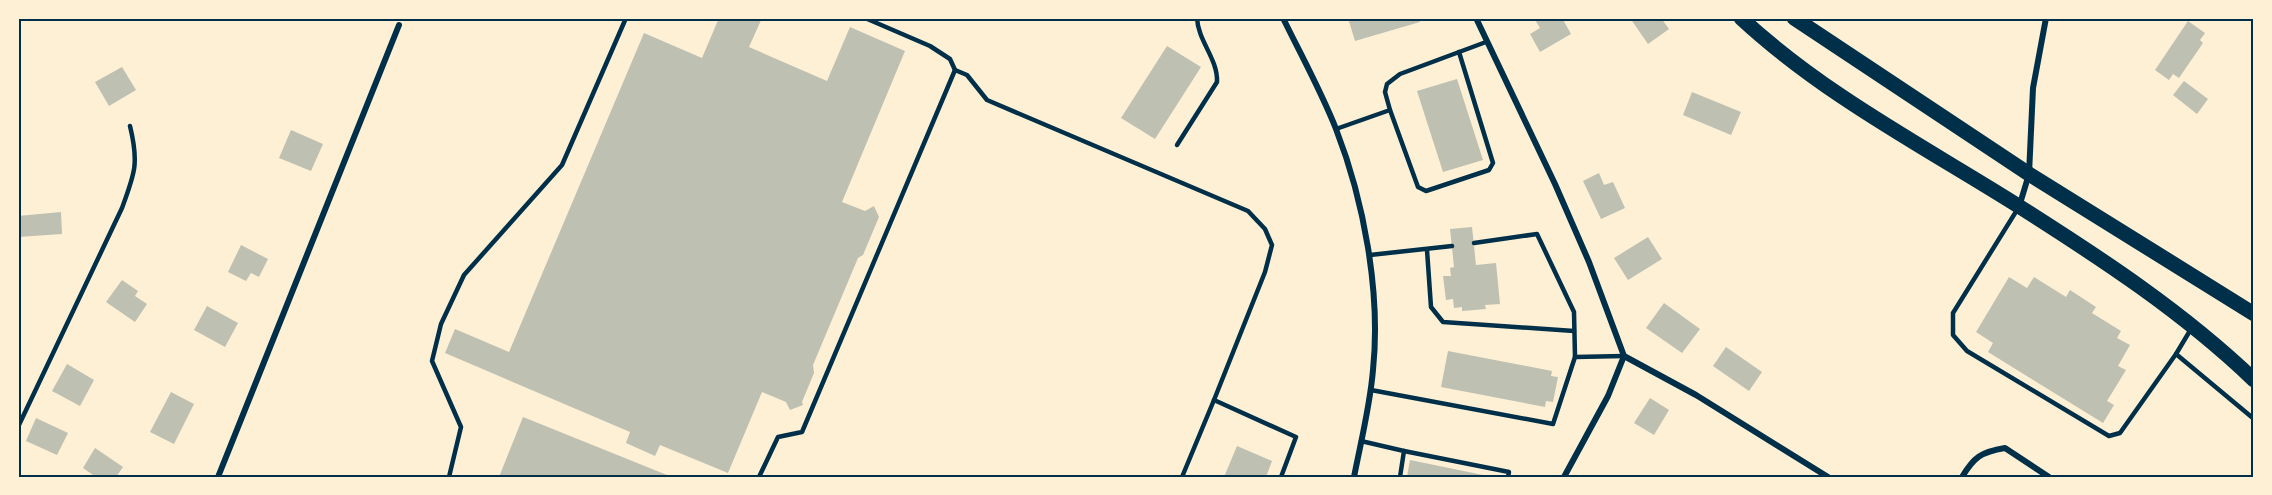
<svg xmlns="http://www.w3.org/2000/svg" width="2272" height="495" font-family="Cabin,sans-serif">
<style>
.building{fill:#bec0b2}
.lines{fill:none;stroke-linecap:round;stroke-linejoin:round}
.service{stroke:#003049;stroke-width:4.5}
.minor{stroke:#003049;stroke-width:6}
.primary{stroke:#003049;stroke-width:15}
.neatline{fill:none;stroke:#003049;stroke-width:2}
</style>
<rect width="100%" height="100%" fill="#fdf0d5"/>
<g class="building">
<path d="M719 18H762L749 47 827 81 850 27 905 51 842 202 865 211 874 206 879 217 863 255 858 258 813 365 814 373 802 402 803 405 790 410 786 402 762 392 728 473 660 445 655 456 626 443 630 432 445 353 455 329 509 352 644 33 702 58Z"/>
<path d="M1348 18H1419L1420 22 1355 41Z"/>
<path d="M1534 18H1562L1571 34 1540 52 1530 34 1540 28Z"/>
<path d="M1630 18H1661L1669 29 1648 44Z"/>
<path d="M2188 21 2205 33 2200 40 2203 43 2179 78 2173 74 2169 80 2155 70Z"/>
<path d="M1167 46 1201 67 1155 139 1121 118Z"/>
<path d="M122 67 136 90 109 106 95 82Z"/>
<path d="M1457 79 1483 160 1443 172 1417 91Z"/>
<path d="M2184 81 2208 99 2197 114 2173 95Z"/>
<path d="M1692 92 1741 112 1731 135 1683 115Z"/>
<path d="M291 130 323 144 311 171 279 158Z"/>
<path d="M1599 173 1604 185 1613 182 1625 208 1601 219 1583 181Z"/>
<path d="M61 212 62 234 18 237V216Z"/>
<path d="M1472 227 1476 265 1496 263 1500 304 1485 305 1486 309 1462 311V307L1454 308 1453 299 1446 300 1443 276H1451L1450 268 1454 267 1450 229Z"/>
<path d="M1648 237 1662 259 1628 280 1614 258Z"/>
<path d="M241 245 268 259 259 277 251 273 246 281 228 272Z"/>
<path d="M2009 277 2027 288 2034 277 2066 297 2070 290 2096 307 2092 313 2121 331 2117 338 2130 345 2118 366 2126 370 2107 401 2114 405 2103 423 1988 352 1993 343 1976 332Z"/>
<path d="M122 280 138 291 135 296 147 304 135 322 106 302Z"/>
<path d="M1664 303 1700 329 1682 353 1646 328Z"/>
<path d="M207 306 238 323 225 347 194 330Z"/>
<path d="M1726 347 1762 372 1749 391 1713 366Z"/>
<path d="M1448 351 1552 371 1551 376 1558 377 1553 402 1546 401 1545 407 1441 387Z"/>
<path d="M67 364 94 380 80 406 52 391Z"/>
<path d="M171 392 194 404 174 444 150 432Z"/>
<path d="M1650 398 1669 410 1654 435 1634 423Z"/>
<path d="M523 417 672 477H499Z"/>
<path d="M36 418 68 433 57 455 26 441Z"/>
<path d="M1237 446 1272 461 1266 477H1224Z"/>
<path d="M95 448 123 467 116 477H96L83 468Z"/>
<path d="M1410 460 1488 476V477H1407Z"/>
</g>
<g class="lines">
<g class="service">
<path d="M865 18 930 46 950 59 955 70"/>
<path d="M1390 110 1418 187 1426 191 1489 170 1493 163 1459 52"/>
<path d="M1336 129 1390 110 1385 92 1387 84 1400 74 1486 42"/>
<path d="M1177 145 1217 82C1218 59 1198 41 1197 18"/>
<path d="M2017 210 1953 313V335L1967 351 2109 436 2120 433 2176 354"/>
<path d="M1474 243 1537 234 1574 312 1575 357 1624 356"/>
<path d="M1427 250 1431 307 1443 322 1574 331"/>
<path d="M1370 255 1452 246"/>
<path d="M2191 329 2176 354 2254 419"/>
<path d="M1371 390 1553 424 1575 357"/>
<path d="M18 427 122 208C135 173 139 163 130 126"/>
<path d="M1361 441 1404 451 1400 477"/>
<path d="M1404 451 1509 472 1508 477"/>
<path d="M449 477 461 427 432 361 441 324 464 275 562 165 626 18"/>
<path d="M759 477 778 437 802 432 955 70 967 75 987 100 1248 211 1265 229 1272 245 1265 272 1214 400 1296 437 1281 477"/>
<path d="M1182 477 1214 400"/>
</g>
<g class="minor">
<path d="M1283 18C1301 55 1321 91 1336 129 1364 201 1381 293 1373 370 1370 406 1361 441 1354 477"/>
<path d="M1476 18 1555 184 1589 262 1624 356 1696 395 1828 477"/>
<path d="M2019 207 2029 174 2033 88 2046 18"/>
<path d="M218 477 399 25"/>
<path d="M1564 477 1608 396 1624 356"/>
<path d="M1962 477C1974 457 1981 452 2005 448L2049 477"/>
</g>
<g class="primary">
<path d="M1741 18C1824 95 1925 147 2020 207 2102 259 2183 312 2254 380"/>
<path d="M1794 18 2029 174 2254 314"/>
</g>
</g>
<rect width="2272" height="495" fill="none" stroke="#fdf0d5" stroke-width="39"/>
<rect x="20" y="20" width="2232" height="456" class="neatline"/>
</svg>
